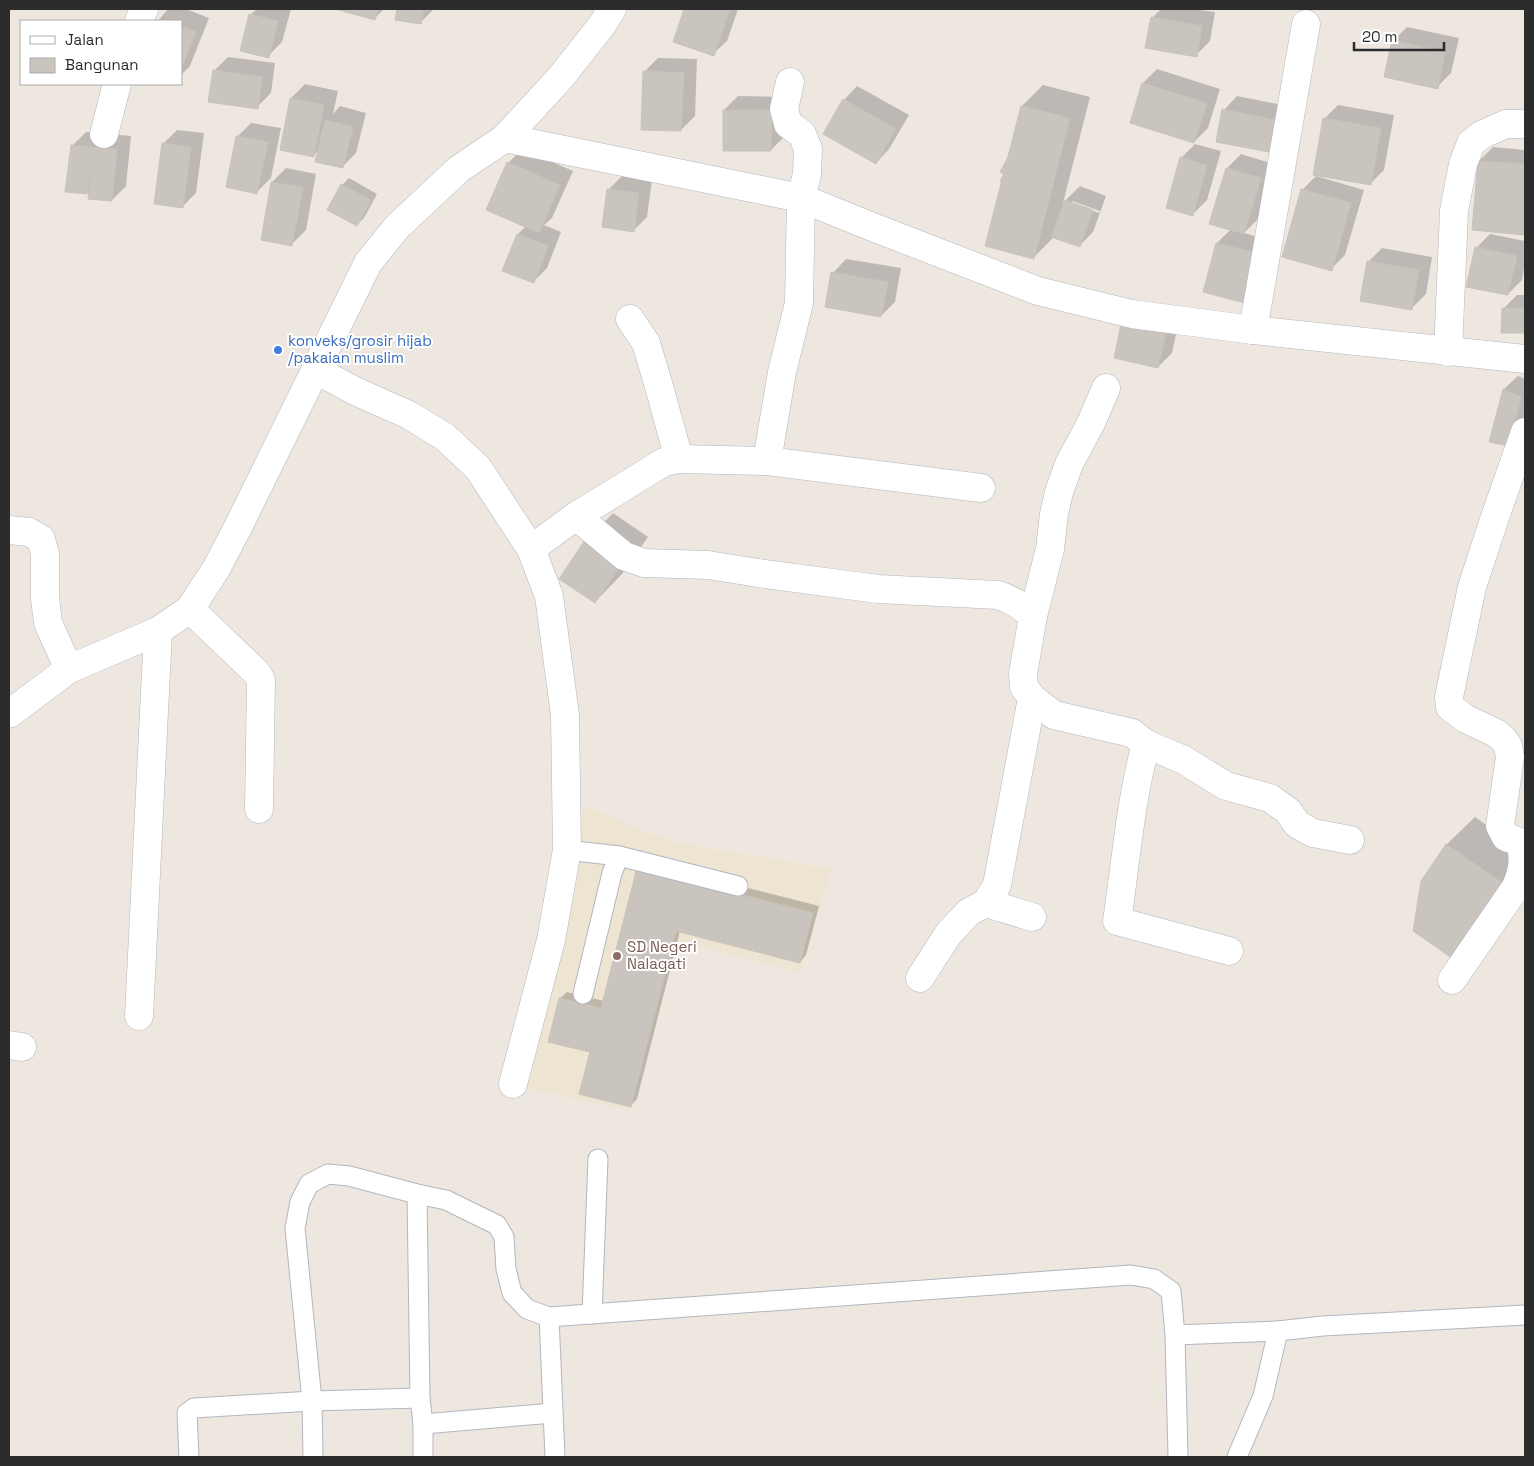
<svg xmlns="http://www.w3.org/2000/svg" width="1534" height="1466" font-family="'Space Grotesk',sans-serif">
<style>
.education{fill:#ede4d1}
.shadow{fill:#0003;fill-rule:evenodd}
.building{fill:#c9c5be;stroke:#c8c3ba}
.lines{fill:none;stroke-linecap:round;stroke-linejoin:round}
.service-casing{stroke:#b3b6bf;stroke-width:21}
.minor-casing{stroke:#b3b6bf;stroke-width:29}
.service{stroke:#fff;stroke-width:19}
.minor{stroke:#fff;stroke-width:28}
.shop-dot{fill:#3f7fe0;stroke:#fff;stroke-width:2}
.education-dot{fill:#8d6e63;stroke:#fff;stroke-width:2}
.labels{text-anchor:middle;stroke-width:4;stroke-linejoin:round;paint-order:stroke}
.shop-label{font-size:15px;fill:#366cbe;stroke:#fff;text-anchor:start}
.education-label{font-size:15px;fill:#785e54;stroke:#fff;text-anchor:start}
</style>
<rect width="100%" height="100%" fill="#ede7e0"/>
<path class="education" d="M583 805 671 842 831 869 801 972 678 941 632 1111 528 1088 576 888Z"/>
<g class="shadow">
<path d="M168 9H186L209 18 190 66 181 75V21H158Z"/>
<path d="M257 9H291L282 42 268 56 250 15Z"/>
<path d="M339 9H384L374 19Z"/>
<path d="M398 9H434L420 23 396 19Z"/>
<path d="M686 9H738L727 41 713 54 674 41Z"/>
<path d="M1161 9H1201L1200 10 1215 12 1210 41 1196 55 1152 18Z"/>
<path d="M1407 27 1459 38 1451 73 1437 87 1393 41Z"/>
<path d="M228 57 275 63 271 93 257 107 214 71Z"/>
<path d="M658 58 697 59 695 116 681 130 644 72Z"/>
<path d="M1157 69 1220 89 1208 128 1194 142 1132 122 1143 83Z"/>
<path d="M305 84 338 91 333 114 340 106 366 113 356 153 342 167 319 150 313 156 291 98Z"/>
<path d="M1043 85 1090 97 1063 203 1080 186 1106 196 1093 232 1079 246 1054 237 1034 257 1005 174 1022 106ZM1072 201 1100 211 1099 213 1072 204Z"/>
<path d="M857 86 909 115 889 149 876 163 844 100Z"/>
<path d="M738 96 785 97V136L771 150 724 110Z"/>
<path d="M1237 96 1293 107 1273 152 1224 110Z"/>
<path d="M1338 105 1394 115 1384 170 1370 184 1324 119Z"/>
<path d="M251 123 281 128 271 178 257 192 237 137Z"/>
<path d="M177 130 204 133 196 193 182 207 163 144Z"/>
<path d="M86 132 131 136 126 186 112 200 90 189 87 193 72 146Z"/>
<path d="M1195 144 1221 151 1207 200 1193 214 1181 158Z"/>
<path d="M1493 147 1525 150V233L1474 229 1479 161Z"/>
<path d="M522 149 573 171 552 218 544 225 561 232 547 268 533 282 518 234 526 226 508 163Z"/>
<path d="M1241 154 1274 164 1258 219 1244 233 1278 242 1266 290 1217 243 1231 229 1227 168Z"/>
<path d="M286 168 316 174 306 230 292 244 272 182Z"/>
<path d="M622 176 652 180 647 217 633 231 608 190Z"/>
<path d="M1316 176 1364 190 1345 255 1331 269 1302 190Z"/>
<path d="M349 178 377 194 364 218 357 225 342 185Z"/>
<path d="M1490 234 1525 241V263L1522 280 1508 294 1476 248Z"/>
<path d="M1382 248 1432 257 1426 294 1412 308 1368 262Z"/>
<path d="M846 259 901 268 895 302 881 316 833 273Z"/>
<path d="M1517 295H1525V332L1503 331V309Z"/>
<path d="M1179 320 1172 353 1158 367 1123 325Z"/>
<path d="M1518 376 1525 379V420L1508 445 1504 389Z"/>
<path d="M613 513 648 537 622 574 595 602 586 541Z"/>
<path d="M1475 817 1525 852 1459 962 1422 881 1447 844Z"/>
<path d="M645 862 819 906 806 955 800 962 680 931 637 1099 630 1106 592 1052 560 998 567 992 604 1001Z"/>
</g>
<g class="building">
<path d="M335 9H378L375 20Z"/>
<path d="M397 9H424L421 24 395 20Z"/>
<path d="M684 9H730L714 56 673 42Z"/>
<path d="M249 14 278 21 269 58 240 51Z"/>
<path d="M1151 17 1202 26 1197 57 1145 48Z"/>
<path d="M181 26 196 32 181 70Z"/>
<path d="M1392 40 1445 52 1438 89 1384 77Z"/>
<path d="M213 70 262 77 258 109 208 102Z"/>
<path d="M643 71 684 73 681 131 641 130Z"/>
<path d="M1142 83 1207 103 1194 143 1130 123Z"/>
<path d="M290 98 324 105 314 157 280 150Z"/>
<path d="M843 99 896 129 876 164 823 134Z"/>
<path d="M1021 106 1070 118 1034 259 985 246Z"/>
<path d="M1222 109 1280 121 1274 153 1216 142Z"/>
<path d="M723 110H772L771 151H723Z"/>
<path d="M1323 118 1381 128 1371 185 1313 175Z"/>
<path d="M325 120 353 127 343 168 315 162Z"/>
<path d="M1022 131 1057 150 1035 191 1031 189 1027 196 1000 181 1004 174 1000 172Z"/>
<path d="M236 136 268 142 257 194 226 187Z"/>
<path d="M162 143 191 147 183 208 154 204Z"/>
<path d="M71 145 93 147 87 194 65 192Z"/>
<path d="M93 147 117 149 112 201 88 199Z"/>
<path d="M1180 157 1207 165 1193 216 1166 208Z"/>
<path d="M1478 161 1525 164V235L1472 230Z"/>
<path d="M507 162 560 185 539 233 486 210Z"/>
<path d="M1226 168 1261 178 1244 234 1209 224Z"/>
<path d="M271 182 303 187 292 246 261 240Z"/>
<path d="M341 184 371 200 357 226 327 210Z"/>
<path d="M607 189 639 193 634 232 602 227Z"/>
<path d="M1301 189 1351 203 1332 271 1282 257Z"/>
<path d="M1065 200 1093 210 1080 247 1051 237Z"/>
<path d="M517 234 548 246 534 283 502 271Z"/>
<path d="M1216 243 1265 255 1252 305 1203 292Z"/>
<path d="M1475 247 1517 256 1508 295 1466 287Z"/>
<path d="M1367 261 1419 270 1412 310 1360 301Z"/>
<path d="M831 272 888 282 881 317 825 307Z"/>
<path d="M1502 308H1525V333H1501Z"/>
<path d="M1121 324 1166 334 1158 368 1114 358Z"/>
<path d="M1503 389 1521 397 1509 446 1489 442Z"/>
<path d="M585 540 621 565 595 603 559 579Z"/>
<path d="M1446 844 1510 888 1459 963 1413 931 1421 881Z"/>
<path d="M637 868 813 913 800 963 676 931 631 1107 579 1094 590 1052 548 1042 559 998 601 1008Z"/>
</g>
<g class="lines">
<defs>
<g id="service">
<path d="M567 850 619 856"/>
<path d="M583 994 612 873 619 856 738 886"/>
<path d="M417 1194 420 1398 423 1424V1457"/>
<path d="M592 1314 598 1159"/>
<path d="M549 1317 555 1457"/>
<path d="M1175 1335 1278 1331"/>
<path d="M423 1424 553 1413"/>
<path d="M189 1457 187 1413 194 1408 312 1401 420 1398"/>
<path d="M313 1457 312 1401 295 1228 300 1202 309 1184 328 1174 349 1176 417 1194 446 1200 497 1225 504 1237 506 1269 512 1293 527 1309 549 1317 1131 1275 1154 1279 1171 1291 1175 1335 1178 1457"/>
<path d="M1237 1457 1263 1396 1278 1331 1323 1326 1525 1315"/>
</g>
<g id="minor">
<path d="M139 21 144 9"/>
<path d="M104 134 117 84"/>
<path d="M505 138 801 198 875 228 1038 291 1132 314 1253 330 1525 359"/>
<path d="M630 319 646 343 658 383 679 459"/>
<path d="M1253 330 1306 24"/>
<path d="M1448 352 1454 211 1463 164 1471 143 1483 134 1506 124H1525"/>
<path d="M316 370 355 391 409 415 445 437 478 468 531 549 549 596 565 715 567 850 551 940 513 1084"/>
<path d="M1525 432 1495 517 1472 587 1449 697 1450 707 1466 719 1496 733 1503 739 1508 746 1510 757 1500 826 1506 837 1525 844"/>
<path d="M767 461 782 372 799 303 801 198 807 174 808 149 802 134 788 124 784 109 790 82"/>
<path d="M576 516 624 556 644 563 708 565 758 573 878 589 998 595C1012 599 1022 607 1033 616L1023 674 1024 687 1032 698 1054 715 1132 733 1146 744C1130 802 1126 862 1117 921L1229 951"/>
<path d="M9 530 29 532 41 539 45 554V598L48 623 69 669"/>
<path d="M531 549 576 516 612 494 664 462 679 459 767 461 981 488"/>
<path d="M190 609 256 672 261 680 259 809"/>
<path d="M1033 616 1050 549 1054 514 1059 492 1069 464 1091 423 1106 388"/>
<path d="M9 714 69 669 158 631 190 609 216 569 238 527 368 263 397 227 459 169 505 138 561 77 602 25 612 9"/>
<path d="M1146 744 1184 760 1226 786 1270 798 1288 811 1297 824 1313 833 1350 840"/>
<path d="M986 903 1032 917"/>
<path d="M920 978 949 933 969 912 986 903 997 885 1032 698"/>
<path d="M1452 980 1516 887C1523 870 1524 861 1521 843"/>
<path d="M139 1016 158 631"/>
<path d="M9 1045 22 1047"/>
</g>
</defs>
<use href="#service" class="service-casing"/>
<use href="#minor" class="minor-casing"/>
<use href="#service" class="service"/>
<use href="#minor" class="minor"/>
</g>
<circle class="shop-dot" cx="278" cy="350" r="5"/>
<circle class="education-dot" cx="617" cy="956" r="5"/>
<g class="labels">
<g class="shop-label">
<text x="288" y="346">konveks/grosir hijab<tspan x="288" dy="17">/pakaian muslim</tspan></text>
</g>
<g class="education-label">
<text x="627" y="952">SD Negeri<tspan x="627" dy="17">Nalagati</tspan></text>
</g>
</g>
<rect width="1534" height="1466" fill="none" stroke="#2c2c2c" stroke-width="20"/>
<rect x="20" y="20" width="162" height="65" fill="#ffffff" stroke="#ababab"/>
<rect x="30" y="36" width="25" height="8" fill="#ffffff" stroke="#ababab"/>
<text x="65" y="45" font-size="15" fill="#2c2c2c">Jalan</text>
<rect x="30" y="58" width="25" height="15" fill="#c9c5be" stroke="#ababab"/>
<text x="65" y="70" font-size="15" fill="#2c2c2c">Bangunan</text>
<path d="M1354 42v8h90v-8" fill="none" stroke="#2c2c2c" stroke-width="2.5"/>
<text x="1362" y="42" font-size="15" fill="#2c2c2c" stroke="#ffffff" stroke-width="4" paint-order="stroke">20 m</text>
</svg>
